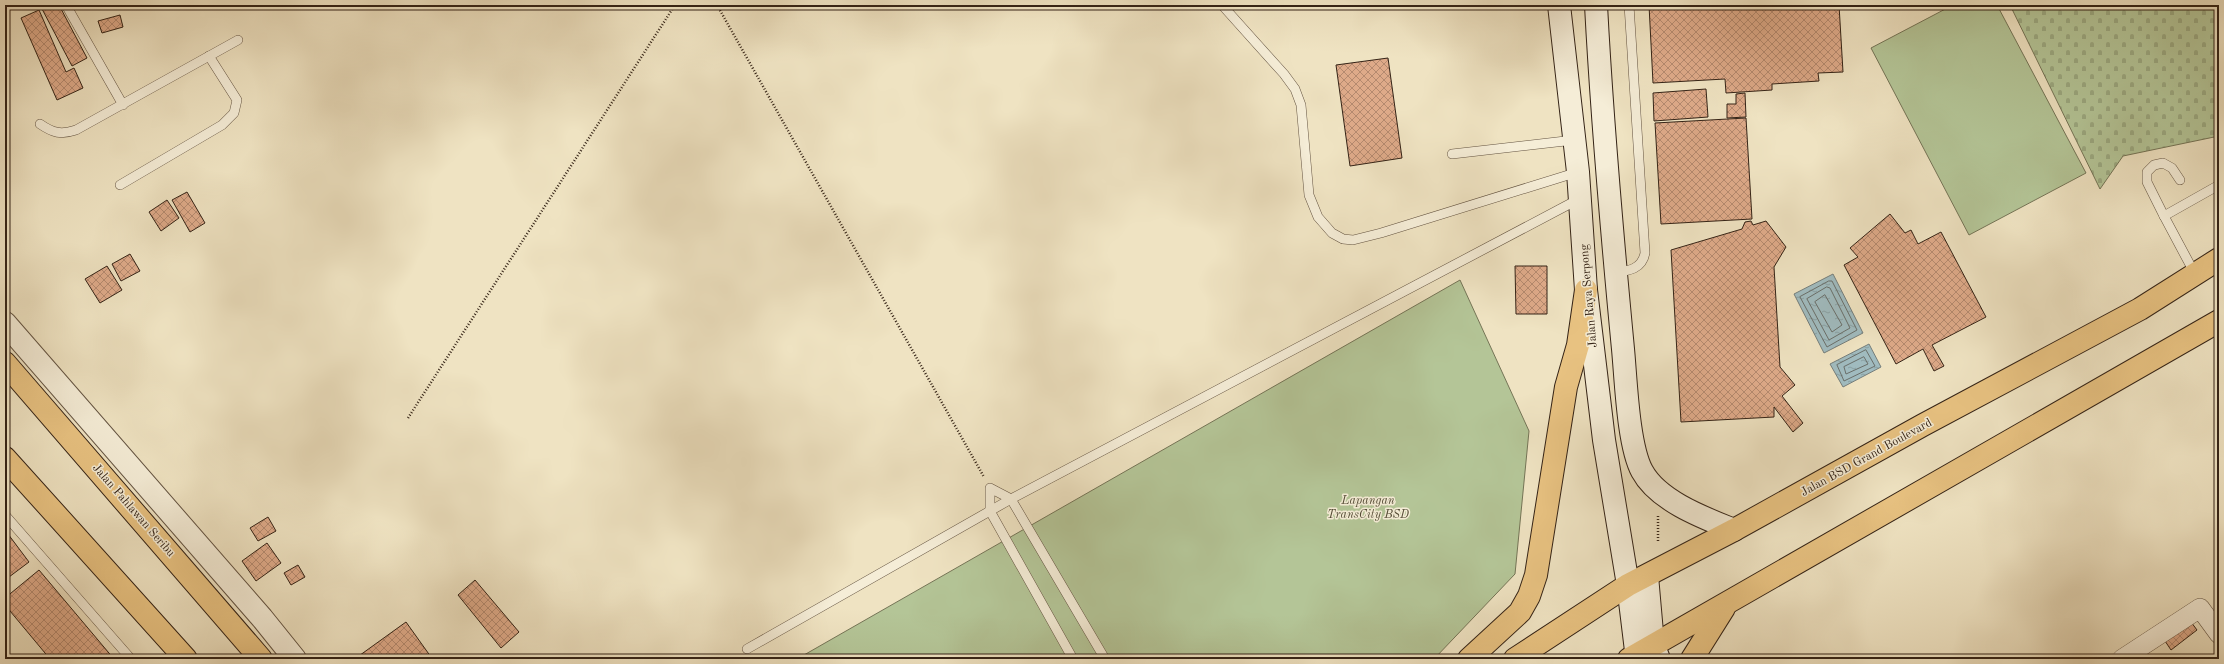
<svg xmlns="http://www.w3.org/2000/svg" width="2224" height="664" font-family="'Old Standard TT',serif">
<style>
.cemetery{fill:url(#cemetery-stones);stroke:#747456}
.green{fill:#b4c597;stroke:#747456}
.water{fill:url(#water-ripples);stroke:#757e7b}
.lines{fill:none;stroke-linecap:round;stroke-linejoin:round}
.shore{stroke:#6a6f6a;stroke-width:1}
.building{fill:url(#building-cross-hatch);stroke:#342316}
.service-casing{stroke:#635341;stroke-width:10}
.minor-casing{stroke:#635341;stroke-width:20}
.tertiary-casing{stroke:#635341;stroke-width:24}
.secondary-casing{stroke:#342316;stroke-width:24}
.primary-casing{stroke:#342316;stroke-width:24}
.path{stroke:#342316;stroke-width:2.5;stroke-dasharray:1 2;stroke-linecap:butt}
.service{stroke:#f5edd7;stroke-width:9}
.minor{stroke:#f5edd7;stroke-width:19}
.tertiary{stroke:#f5edd7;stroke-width:22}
.secondary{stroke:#f5edd7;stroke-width:22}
.primary{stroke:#e8c281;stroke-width:22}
.labels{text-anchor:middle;stroke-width:3;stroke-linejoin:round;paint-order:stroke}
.street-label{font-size:12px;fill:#342316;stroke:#f5edd7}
.park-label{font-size:12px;font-style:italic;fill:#544c36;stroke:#f5edd7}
</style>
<defs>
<pattern id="cemetery-stones" width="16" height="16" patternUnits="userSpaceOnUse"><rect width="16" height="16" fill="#b4c597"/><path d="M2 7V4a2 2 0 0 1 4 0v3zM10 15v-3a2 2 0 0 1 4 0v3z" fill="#9ba981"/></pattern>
<pattern id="water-ripples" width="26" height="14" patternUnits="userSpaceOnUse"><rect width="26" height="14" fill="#a0bbbf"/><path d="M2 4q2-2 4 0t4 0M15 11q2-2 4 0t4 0" fill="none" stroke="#8aa0a3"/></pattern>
<pattern id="building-cross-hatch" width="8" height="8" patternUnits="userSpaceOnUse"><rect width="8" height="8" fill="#deaa89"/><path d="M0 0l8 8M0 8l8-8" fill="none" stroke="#b58a6f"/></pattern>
</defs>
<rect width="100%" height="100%" fill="#efe3c2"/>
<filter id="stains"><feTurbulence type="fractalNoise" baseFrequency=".005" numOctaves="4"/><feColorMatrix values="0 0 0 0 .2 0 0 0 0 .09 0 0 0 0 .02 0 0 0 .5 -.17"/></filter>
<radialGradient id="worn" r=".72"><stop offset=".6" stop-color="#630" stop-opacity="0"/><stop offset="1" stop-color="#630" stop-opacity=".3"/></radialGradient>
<path class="cemetery" d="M2010 5H2219V136L2123 156 2100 189Z"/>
<g class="green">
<path d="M1953 5H1997L2086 173 1969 235 1871 48Z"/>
<path d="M1460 280 1529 431 1515 574 1434 659H797Z"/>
</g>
<g class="water">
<path d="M1833 274 1863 333 1824 353 1794 294Z"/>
<path d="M1869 344 1881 367 1843 387 1830 364Z"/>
</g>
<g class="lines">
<g class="shore">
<path d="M1829 281H1832L1857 330 1827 347 1800 297Z"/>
<path d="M1827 287 1830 288 1850 328 1829 340 1807 299Z"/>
<path d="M1825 295 1842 325 1832 332 1815 302Z"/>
<path d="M1866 350 1875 366 1844 381 1837 365Z"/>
<path d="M1864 357 1868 364 1846 374 1844 367Z"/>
</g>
</g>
<g class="building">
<path d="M45 5H59L87 58 72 66 41 7Z"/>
<path d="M1649 5H1839L1843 72 1818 73 1819 81 1772 84V90L1726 93 1725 79 1653 83Z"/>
<path d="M39 10 66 72 74 68 83 88 57 100 21 18Z"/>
<path d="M120 15 123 27 102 33 98 21Z"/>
<path d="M1388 58 1402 158 1350 166 1336 65Z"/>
<path d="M1706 89 1708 117 1654 121 1653 93Z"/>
<path d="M1745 93 1746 117 1727 118V104H1736V94Z"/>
<path d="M1746 118 1752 219 1661 224 1655 123Z"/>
<path d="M187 192 205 223 190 232 172 200Z"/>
<path d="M167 200 179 218 161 231 149 212Z"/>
<path d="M1890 214 1905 233 1911 230 1918 244 1941 232 1986 317 1932 345 1944 366 1934 371 1923 349 1896 364 1844 265 1858 257 1850 248Z"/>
<path d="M1751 221 1753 225 1766 221 1786 247 1774 267 1780 367 1795 385 1782 396 1803 423 1793 432 1774 407V417L1681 422 1671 250 1742 229 1745 222Z"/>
<path d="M130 254 140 271 121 281 112 264Z"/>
<path d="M107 266 122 290 100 303 85 279Z"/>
<path d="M1515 266H1547V314H1516Z"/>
<path d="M268 517 276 531 258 541 250 528Z"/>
<path d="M5 530 29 562 5 580Z"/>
<path d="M267 543 281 563 256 581 242 561Z"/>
<path d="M298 565 305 577 291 585 284 573Z"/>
<path d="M39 570 114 659H50L5 605V598Z"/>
<path d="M475 580 519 632 501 648 458 595Z"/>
<path d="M406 622 431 657 357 659 356 658Z"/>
<path d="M2191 622 2197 630 2171 650 2165 641Z"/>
<path d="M2196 655 2197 659H2182V658Z"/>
</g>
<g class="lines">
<defs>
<g id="service">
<path d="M66 5 123 105"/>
<path d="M1222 5 1284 74 1295 89 1301 105 1309 195 1318 217 1332 233 1343 239 1353 240 1381 233 1578 172"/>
<path d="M40 124C53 133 61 135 76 130L238 40"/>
<path d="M1452 154 1574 140"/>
<path d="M120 185 222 125 234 113 237 100 209 56"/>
<path d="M2164 216 2147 182V172L2154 165 2163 163 2172 168 2180 180"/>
<path d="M1615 272C1629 271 1642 269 1645 253L1629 5"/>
<path d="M2195 274 2164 216 2219 185"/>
<path d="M5 515 131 659"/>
<path d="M747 649 1011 499 1579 199"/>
<path d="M1073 659 990 511V488L1011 499 1105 659"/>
</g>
<path id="minor" d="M2122 659 2200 608 2219 634"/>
<path id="tertiary" d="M5 323 262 618 295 659"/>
<g id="secondary">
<path d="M1559 5 1578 172 1586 290 1604 440 1628 585 1637 659"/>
<path d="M1596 5C1602 120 1612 234 1623 349 1626 380 1628 445 1642 471 1658 501 1704 518 1734 530"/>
<path d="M1647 576 1653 644 1659 659"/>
</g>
<g id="primary">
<path d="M5 363 261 659"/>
<path d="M5 458 186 659"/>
<path d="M1469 659 1520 612 1529 596 1536 575 1566 387 1578 345 1586 290"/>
<path d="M1515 659 1628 585 1734 530 1923 425 2140 309 2219 259"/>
<path d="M1629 659 2219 321"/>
<path d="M1692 659 1724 608"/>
</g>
</defs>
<use href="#service" class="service-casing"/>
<use href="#minor" class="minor-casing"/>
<use href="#tertiary" class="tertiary-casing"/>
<use href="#secondary" class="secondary-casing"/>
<use href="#primary" class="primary-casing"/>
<g class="path">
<path d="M717 5 984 477"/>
<path d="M408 418 675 5"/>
<path d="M1658 516V543"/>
</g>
<use href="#service" class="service"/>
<use href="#minor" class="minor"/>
<use href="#tertiary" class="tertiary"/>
<use href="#secondary" class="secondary"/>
<use href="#primary" class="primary"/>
</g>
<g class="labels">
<g class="street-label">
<text transform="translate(1588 296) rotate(-95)" y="4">Jalan Raya Serpong</text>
<text transform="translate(1866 457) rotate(-29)" y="4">Jalan BSD Grand Boulevard</text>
<text transform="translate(134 510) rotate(49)" y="4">Jalan Pahlawan Seribu</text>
</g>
<g class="park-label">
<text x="1368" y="504">Lapangan<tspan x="1368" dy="14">TransCity BSD</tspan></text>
</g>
</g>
<rect width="2224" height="664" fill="none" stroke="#efe3c2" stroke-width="20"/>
<rect x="6" y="6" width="2212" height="652" fill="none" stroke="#342316" stroke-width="2"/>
<rect x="10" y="10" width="2204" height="644" fill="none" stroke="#342316"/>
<rect width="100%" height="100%" filter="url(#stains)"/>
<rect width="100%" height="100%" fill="url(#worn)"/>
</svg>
